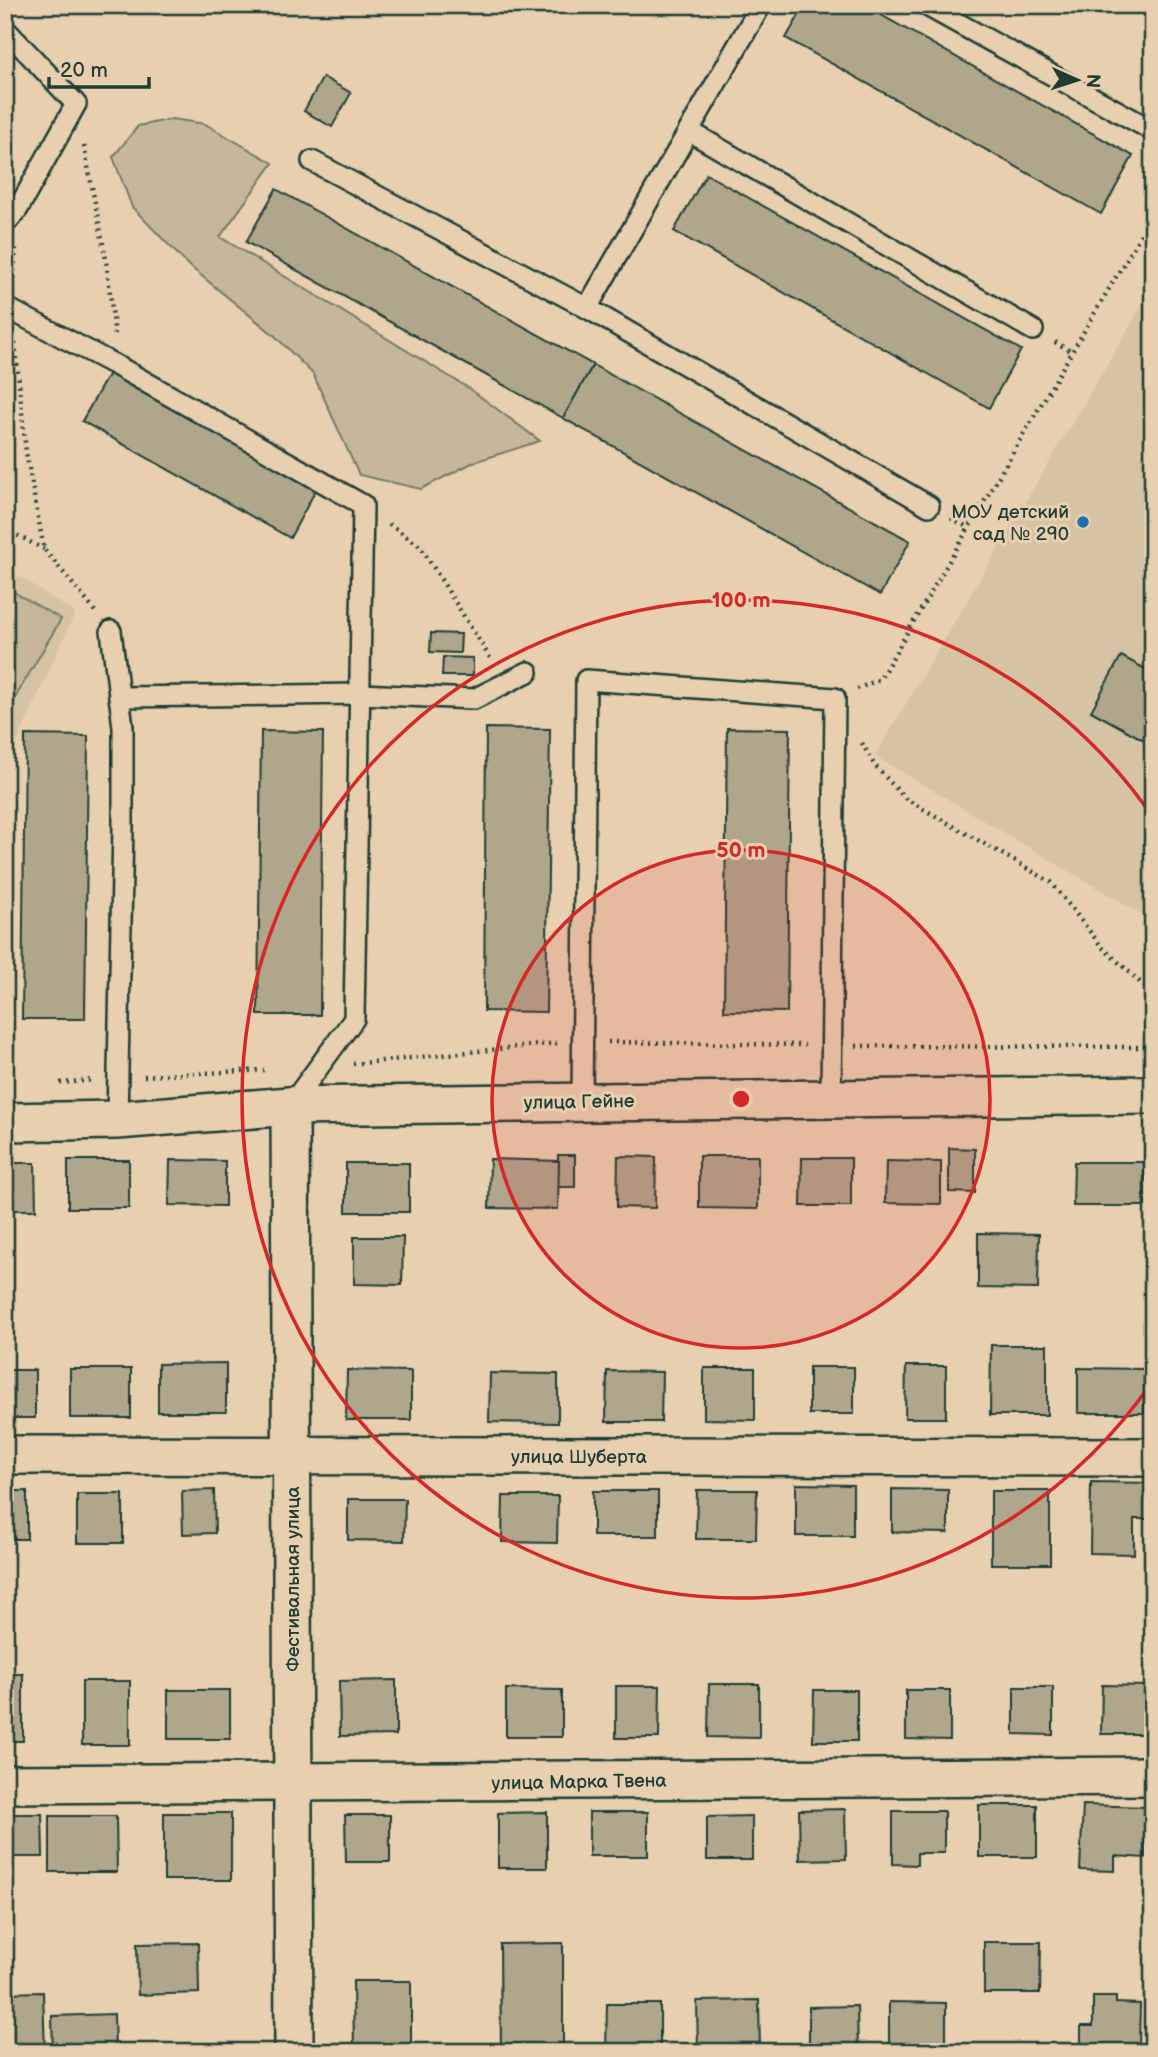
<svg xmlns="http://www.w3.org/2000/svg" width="1158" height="2057" font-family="'Balsamiq Sans',sans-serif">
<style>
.built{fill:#d6c3a4}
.green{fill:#c6b79a;stroke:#727a67;stroke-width:2}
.building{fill:#b0a68c;stroke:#1f3d34;stroke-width:2}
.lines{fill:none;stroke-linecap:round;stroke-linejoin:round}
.lane-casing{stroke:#1f3d34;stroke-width:24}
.street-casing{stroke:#1f3d34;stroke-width:42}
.path{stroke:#1f3d34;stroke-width:4.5;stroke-dasharray:2 5;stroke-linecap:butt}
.lane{stroke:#e7cfaf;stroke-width:19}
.street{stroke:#e7cfaf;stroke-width:37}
.ring{fill:none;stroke:#d62828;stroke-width:3.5}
.poi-dot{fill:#1f6fb2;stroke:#e7cfaf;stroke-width:2.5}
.labels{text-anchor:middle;stroke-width:6;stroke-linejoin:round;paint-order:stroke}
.poi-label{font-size:19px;fill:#1f3d34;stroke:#e7cfaf;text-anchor:end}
.street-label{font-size:19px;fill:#1f3d34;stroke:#e7cfaf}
.centre{fill:#d62828;stroke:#e7cfaf;stroke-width:3.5}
.ring-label{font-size:21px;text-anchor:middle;font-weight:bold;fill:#d62828;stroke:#e7cfaf;stroke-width:6;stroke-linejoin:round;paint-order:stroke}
</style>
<rect width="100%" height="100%" fill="#e7cfaf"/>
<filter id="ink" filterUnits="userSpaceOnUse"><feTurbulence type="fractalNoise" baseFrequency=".0143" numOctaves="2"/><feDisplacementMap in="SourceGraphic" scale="14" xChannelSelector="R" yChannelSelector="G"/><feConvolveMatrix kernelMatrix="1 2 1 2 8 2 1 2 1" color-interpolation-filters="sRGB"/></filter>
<g filter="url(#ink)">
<g class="built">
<path d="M1153 287V921L875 756Z"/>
<path d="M5 567 75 613 5 769Z"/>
</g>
<g class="green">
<path d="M172 119 205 124 273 163 220 237 470 389 540 441 474 462 421 489 359 475 313 374 274 335 187 264 132 207 113 157 138 126Z"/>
<path d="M5 587 61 619 5 715Z"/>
</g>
<g class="building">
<path d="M805 5H863L1133 156 1101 214 786 38Z"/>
<path d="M323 77 351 93 332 127 304 111Z"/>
<path d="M706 174 1021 350 989 408 674 231Z"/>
<path d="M276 189 593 365 563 418 246 242Z"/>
<path d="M593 365 910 541 880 595 563 418Z"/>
<path d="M113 366 320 482 290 538 82 421Z"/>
<path d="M431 633 461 634 460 653 430 652Z"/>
<path d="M1121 656 1153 673V745L1091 711Z"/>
<path d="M443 657 473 658V676H442Z"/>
<path d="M486 728 550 729 546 1012 484 1011Z"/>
<path d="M727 728 790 729 787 1012 724 1011Z"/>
<path d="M261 731 323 732 320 1015H258Z"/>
<path d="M25 735 88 736 85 1019H22Z"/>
<path d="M949 1148 975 1149V1193L949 1192Z"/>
<rect x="558" y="1155" width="17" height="32"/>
<path d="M618 1156 656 1157 655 1208 617 1207Z"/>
<path d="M699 1156H758V1209L699 1208Z"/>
<path d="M802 1158H851V1206H801Z"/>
<path d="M490 1159 559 1161 558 1209 489 1208Z"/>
<rect x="68" y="1160" width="61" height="48"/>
<path d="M170 1160 225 1161V1206L169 1205Z"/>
<path d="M886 1161 941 1162V1204L885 1203Z"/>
<path d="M1074 1162H1145V1206H1073Z"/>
<path d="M5 1163H35L36 1210H5Z"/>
<rect x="346" y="1163" width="63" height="49"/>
<path d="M978 1233 1039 1234 1038 1289 978 1288Z"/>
<path d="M354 1237H403L402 1285 354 1284Z"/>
<path d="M991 1345H1047V1415H990Z"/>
<path d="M226 1363V1412H158V1364Z"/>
<path d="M906 1366H946V1418H905Z"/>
<rect x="809" y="1367" width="45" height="47"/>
<path d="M704 1368H755V1420L704 1419Z"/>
<path d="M1078 1368 1144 1369V1413H1078Z"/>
<rect x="70" y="1369" width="61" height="49"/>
<rect x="5" y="1370" width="30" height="48"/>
<path d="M347 1370 411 1371V1420H346Z"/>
<path d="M607 1371 662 1372 661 1422H606Z"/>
<path d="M490 1373 558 1374V1423L489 1422Z"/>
<path d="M1091 1482 1153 1483V1519H1134V1554L1090 1553Z"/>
<path d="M796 1484 853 1485V1536H796Z"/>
<path d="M892 1489 948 1490V1533L892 1532Z"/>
<path d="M214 1490 215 1533 183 1534 182 1491Z"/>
<path d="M697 1490H757L756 1539H696Z"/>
<rect x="5" y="1491" width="22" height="48"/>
<rect x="593" y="1491" width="65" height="45"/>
<rect x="991" y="1491" width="59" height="73"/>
<rect x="77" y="1494" width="46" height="49"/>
<path d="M503 1496H558L557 1543 502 1542Z"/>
<path d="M348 1499H405L404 1541 348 1540Z"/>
<rect x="5" y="1674" width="18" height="67"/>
<path d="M396 1680V1735L340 1736 339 1681Z"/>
<rect x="82" y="1681" width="48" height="64"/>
<path d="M709 1684H759V1738L708 1737Z"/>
<path d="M1102 1685 1147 1686 1146 1734H1101Z"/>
<path d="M616 1686H660L659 1738H616Z"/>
<path d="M1014 1687H1053V1735L1014 1734Z"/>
<path d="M506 1689 562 1690V1737H506Z"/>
<rect x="168" y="1690" width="62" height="49"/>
<path d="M814 1690H857V1741H813Z"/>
<path d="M906 1690H950V1740L906 1739Z"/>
<rect x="979" y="1805" width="58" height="52"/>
<path d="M1083 1805 1146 1807 1145 1858 1115 1856V1871L1080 1870Z"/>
<path d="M845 1809 846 1859 800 1860 799 1810Z"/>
<path d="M893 1811H944V1853H917V1865L893 1864Z"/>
<path d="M547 1812V1868H498V1813Z"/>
<rect x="589" y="1812" width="59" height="44"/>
<rect x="164" y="1813" width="67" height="67"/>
<path d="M5 1814H42L43 1857H5Z"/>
<path d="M345 1815H390V1862H346Z"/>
<path d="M50 1816H116L117 1872H50Z"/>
<path d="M752 1816V1860H707V1817Z"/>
<path d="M984 1942H1041L1040 1993H984Z"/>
<path d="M198 1943 199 1993 138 1995 137 1944Z"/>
<path d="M563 1943V2052H501L500 1944Z"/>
<path d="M353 1981H411V2052H354Z"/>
<path d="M43 1992 45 2052H5V1993Z"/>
<path d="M1093 1997H1116V2003L1140 2004 1139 2048 1081 2047V2026H1093Z"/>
<path d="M759 2000 760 2052H698L697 2001Z"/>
<path d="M889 2002 946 2003V2052H889Z"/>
<path d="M607 2004H660V2052H606Z"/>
<path d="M857 2006 858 2052H809V2007Z"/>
<path d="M114 2014 115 2052H53L52 2016Z"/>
</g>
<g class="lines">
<defs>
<g id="lane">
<path d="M761 5 587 308 929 506"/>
<path d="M925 5 1148 128"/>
<path d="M5 29 76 104 18 209 5 224"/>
<path d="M689 131 1033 330"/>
<path d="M312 161 587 308"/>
<path d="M5 307 119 367 363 505 354 1019 290 1106"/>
<path d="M111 631 123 727V826L117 1120"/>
<path d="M119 697 360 694 474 699 528 672"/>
<path d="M582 1101 586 680 835 698 831 1098"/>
</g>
<g id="street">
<path d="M290 1106 294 2052"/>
<path d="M5 1122 117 1120 290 1106 1153 1095"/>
<path d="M5 1455 1153 1457"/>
<path d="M5 1784 1153 1776"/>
</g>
</defs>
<use href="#lane" class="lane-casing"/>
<use href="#street" class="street-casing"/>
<g class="path">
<path d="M1133 5 1153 20"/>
<path d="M84 146 106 259 115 335"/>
<path d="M13 285 16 245"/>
<path d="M1055 342 1072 352"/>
<path d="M15 343 26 452 44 549 95 611"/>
<path d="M951 518 969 528"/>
<path d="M389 524 420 546 492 661"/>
<path d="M5 529 44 549"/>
<path d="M857 689 880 679 1144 229 1153 226"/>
<path d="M862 743 875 766 906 799 1051 882 1102 947 1153 994"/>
<path d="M608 1042 805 1045"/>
<path d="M856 1046 1153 1047"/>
<path d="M353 1064 557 1043"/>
<path d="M144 1076 264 1070"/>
<path d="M60 1083 93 1080"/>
</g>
<use href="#lane" class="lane"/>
<use href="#street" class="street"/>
</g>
</g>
<circle cx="741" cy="1099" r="249" fill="#d62828" fill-opacity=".12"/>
<g class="ring">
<circle cx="741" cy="1099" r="249"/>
<path d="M1152 1382A499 499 0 1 1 1152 816"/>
</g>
<circle class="poi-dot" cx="1083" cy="522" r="7"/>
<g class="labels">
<g class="poi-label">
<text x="1069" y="518">МОУ детский<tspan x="1069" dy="22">сад № 290</tspan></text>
</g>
<g class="street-label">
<text transform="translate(579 1101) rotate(-1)" y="7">улица Гейне</text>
<text x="579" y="1463">улица Шуберта</text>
<text transform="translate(292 1579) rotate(-90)" y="7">Фестивальная улица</text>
<text transform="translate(579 1781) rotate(-1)" y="7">улица Марка Твена</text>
</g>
</g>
<circle cx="741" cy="1099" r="10" class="centre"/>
<g class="ring-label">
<text x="741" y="607">100 m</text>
<text x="741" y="857">50 m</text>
</g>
<rect width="1158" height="2057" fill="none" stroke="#e7cfaf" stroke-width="28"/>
<rect x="14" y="14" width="1130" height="2029" fill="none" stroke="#1f3d34" stroke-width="2.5" filter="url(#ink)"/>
<g transform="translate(1077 80) rotate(93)" stroke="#e7cfaf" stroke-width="5" paint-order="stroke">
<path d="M0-5L12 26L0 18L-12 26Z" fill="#1f3d34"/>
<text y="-10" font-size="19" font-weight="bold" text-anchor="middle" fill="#1f3d34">N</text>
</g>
<path d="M49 77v10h100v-10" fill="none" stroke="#1f3d34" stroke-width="3.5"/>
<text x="60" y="77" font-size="21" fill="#1f3d34" stroke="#e7cfaf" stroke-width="5" paint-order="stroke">20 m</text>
</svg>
